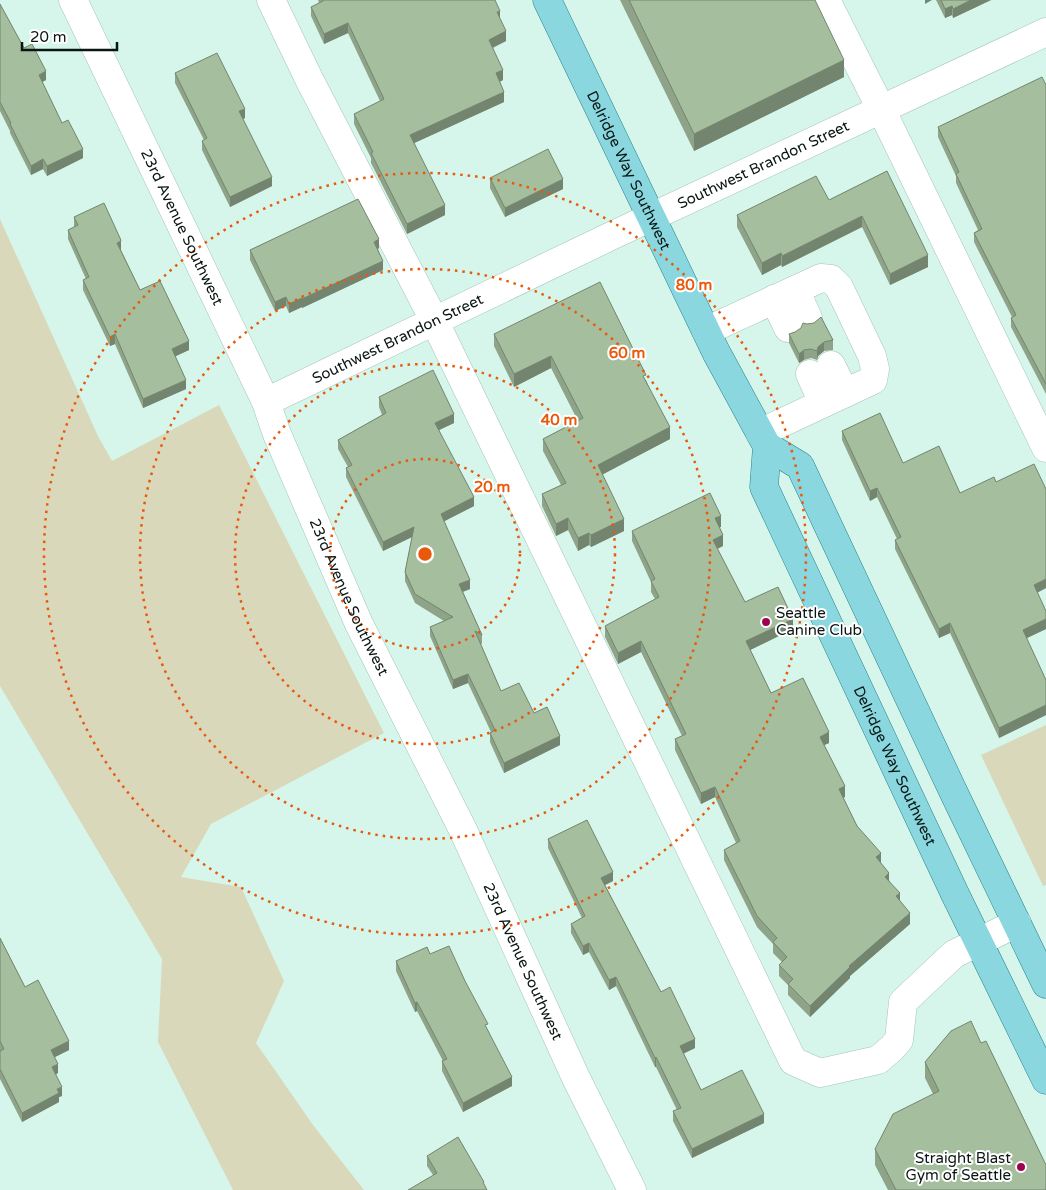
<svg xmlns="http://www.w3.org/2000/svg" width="1046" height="1190" font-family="'Varela Round',sans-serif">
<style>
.green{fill:#dad8ba}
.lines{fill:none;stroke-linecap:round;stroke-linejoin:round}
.minor-casing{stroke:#a5c4b9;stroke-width:29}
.major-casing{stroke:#2a828a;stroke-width:29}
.minor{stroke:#fff;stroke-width:28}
.major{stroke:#8ad7e0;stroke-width:28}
.wall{fill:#8ea388}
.shaded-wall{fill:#74856f}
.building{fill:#a5be9e;stroke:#74856f}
.ring{fill:none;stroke:#e8590c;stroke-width:2.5;stroke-dasharray:2.5 5}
.poi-dot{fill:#9e044d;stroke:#fff;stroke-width:2}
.labels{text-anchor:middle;stroke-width:4;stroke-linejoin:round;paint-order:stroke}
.street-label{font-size:15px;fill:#0a1612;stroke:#fff}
.poi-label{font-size:15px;fill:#0a1612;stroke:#fff;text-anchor:start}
.centre{fill:#e8590c;stroke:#fff;stroke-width:2.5}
.ring-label{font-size:15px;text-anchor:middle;font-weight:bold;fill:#e8590c;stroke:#fff;stroke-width:4;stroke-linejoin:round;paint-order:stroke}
</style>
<rect width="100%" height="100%" fill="#d6f6eb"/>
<g class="green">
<path d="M0 219 98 436 112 461 219 405 384 733 211 824 181 877 241 887 284 981 256 1043 313 1125 364 1190H233L158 1042 162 959 0 686Z"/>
<path d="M1046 725V885L1043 886 981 755Z"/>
</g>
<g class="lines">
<defs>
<g id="minor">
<path id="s1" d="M73 0 266 402 277 434 359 624 463 830 576 1078 632 1190"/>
<path d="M271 0 309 79 434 320 793 1061 820 1073 878 1060 892 1048 899 1040 903 1002 954 954 1017 923"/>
<path d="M826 0 881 109 1046 448"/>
<path d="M795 290 808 318"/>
<path d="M774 299 788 328"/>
<path d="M706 331 821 278 831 279 839 287 872 356 875 369 873 380 760 433"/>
<path d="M831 365 845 393"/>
<path d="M810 374 823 403"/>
<path id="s2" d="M266 402 611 236 1046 32"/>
</g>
<g id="major">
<path id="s3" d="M547 0 716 352 760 433 767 446 800 466 952 789 1046 984"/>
<path id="s4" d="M767 446 764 487 955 894 1046 1080"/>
</g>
</defs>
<use href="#minor" class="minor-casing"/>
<use href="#major" class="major-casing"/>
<use href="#minor" class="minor"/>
<use href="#major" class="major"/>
</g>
<g class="wall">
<path d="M318 0H465L500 19 506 41 493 48 503 80 500 82 504 102 414 143 445 215 407 234 371 163V158L354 124V114L380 101 348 33 324 44 311 16V7L319 3Z"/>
<path d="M620 0H815L844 77 694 151Z"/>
<path d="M936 0H991L953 18 952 15 945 18Z"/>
<path d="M0 4 24 48 46 80 42 82 62 123 83 158 47 176 43 169 31 175 10 133V131L0 111Z"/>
<path d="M175 73 245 118 243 119 272 186 230 207 202 150V141L204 140 175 83Z"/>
<path d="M1046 85V394L1011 327V318L1012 317 974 242V233L978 230 956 183V176L938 137V127Z"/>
<path d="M887 171 928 267 890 285 862 227 782 267 781 265 762 275 737 227V215L829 200Z"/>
<path d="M490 178 563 189 505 217 490 188Z"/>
<path d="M74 217 121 250 140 290 189 350 175 356 186 389 143 408 115 344 110 346 83 290V280L86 279 68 239V230L74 227Z"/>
<path d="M296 229 379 248 378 249 383 270 302 308V307L289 313 286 306 275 311 250 260V250Z"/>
<path d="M795 332 833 340V350L824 351 818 356 817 360 811 358 804 360 799 363 789 343V334Z"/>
<path d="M494 334 646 380 670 439 602 474 624 531 591 547 589 545 578 551 568 530 556 536 542 506V494L561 485 543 451V439L578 421 551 368 514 387 494 346Z"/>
<path d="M379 397 454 423 439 430 474 506 444 521 470 589 463 592 482 635V644L480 643 501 691 534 713 560 745 504 773 490 742V733L491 732 468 683 453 689 430 636V627L444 621 415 603 405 581V572L412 537 383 551 346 477V468L348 467 338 449V440L382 415 379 407Z"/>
<path d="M842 431 960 493 996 482 1046 489V588L1037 593 1046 611V629L1026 638 1046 680V715L999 738 950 633 939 638 895 549V540L897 539 877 497 870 501 842 440Z"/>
<path d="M719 527 723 546 717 549 745 602 793 629 750 650 771 693 829 743 824 745 845 797 843 798 857 826 881 863 910 924 850 976V978L810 1017 788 995V985L779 976V965L782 962 773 953V944L757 927 724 860V850L736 843 715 797 701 804 675 750V739L682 736 641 652 618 664 605 637V626L655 599 651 592V582L632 541V531L721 527Z"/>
<path d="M548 839 613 881 605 885 661 992 695 1048 683 1054 701 1090 764 1123 692 1158 673 1121V1111L677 1110 656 1067H655L616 986 609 990 589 952 583 955 571 933V924L582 918 548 848Z"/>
<path d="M0 938 25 987 69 1050 55 1057 58 1073 56 1074 62 1096 59 1097V1102L22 1122 0 1079Z"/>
<path d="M430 954 488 1030 512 1086 463 1112 442 1071V1061H443L417 1011 415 1012 396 971V961Z"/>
<path d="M925 1062 1046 1190H888L875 1165V1149L933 1094 925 1078Z"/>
<path d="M427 1156 484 1184 433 1175 427 1166Z"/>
</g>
<g class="shaded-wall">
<path d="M925 0H932L925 4Z"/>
<path d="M971 0H991L953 18V9Z"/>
<path d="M952 6V15L945 18V9Z"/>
<path d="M500 11V21L497 12Z"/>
<path d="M348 23V33L324 44V34Z"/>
<path d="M506 31V41L489 49V40Z"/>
<path d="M844 60V77L694 151V134Z"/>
<path d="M503 70V80L496 83V73Z"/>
<path d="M46 71V80L39 84V75Z"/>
<path d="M504 92V102L410 145V135Z"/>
<path d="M245 109V118L239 121V111Z"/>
<path d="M83 149V158L47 176V166Z"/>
<path d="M43 159V169L31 175V166Z"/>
<path d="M272 177V186L230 207V197Z"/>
<path d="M563 179V189L505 217V208Z"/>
<path d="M445 205V215L407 234V224Z"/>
<path d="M862 216V227L782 267V256Z"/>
<path d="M379 239V248L374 251V242Z"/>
<path d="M121 241V250L117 252V243Z"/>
<path d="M781 253V265L762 275V263Z"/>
<path d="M928 255V267L890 285V274Z"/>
<path d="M383 261V270L302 308V299Z"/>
<path d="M286 297V306L275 311V302Z"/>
<path d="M302 298V307L289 313V304Z"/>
<path d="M115 334V344L110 346V337Z"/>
<path d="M189 341V350L172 358V349Z"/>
<path d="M824 342V351L818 356 817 360V351L818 347Z"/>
<path d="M804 350V360L799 363V354Z"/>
<path d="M551 356V368L514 387V374Z"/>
<path d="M186 380V389L143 408V399Z"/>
<path d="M454 414V423L435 432V423Z"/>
<path d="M670 427V439L598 477V465Z"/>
<path d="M877 488V497L870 501V491Z"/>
<path d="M474 497V506L441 523V514Z"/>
<path d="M721 516V527L715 529V518Z"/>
<path d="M568 518V530L556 536V524Z"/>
<path d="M624 519V531L591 547V535Z"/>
<path d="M414 527V536L383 551V542Z"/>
<path d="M589 533V545L578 551V538Z"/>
<path d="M723 535V546L713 551V540Z"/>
<path d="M1046 579V588L1034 594V585Z"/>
<path d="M470 580V589L459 593V584Z"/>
<path d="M793 619V629L746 652V641Z"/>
<path d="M1046 619V629L1023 640V630Z"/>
<path d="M950 623V633L939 638V629Z"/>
<path d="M641 641V652L618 664V653Z"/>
<path d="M468 674V683L453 689V680Z"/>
<path d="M1046 705V715L999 738V728Z"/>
<path d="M829 732V743L820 747V737Z"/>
<path d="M560 736V745L504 773V763Z"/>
<path d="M845 786V797L839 800V789Z"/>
<path d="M715 787V797L701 804V793Z"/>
<path d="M881 853V863L876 857Z"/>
<path d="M613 872V881L601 887V878Z"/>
<path d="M889 873V884L885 877Z"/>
<path d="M900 893V904L896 896Z"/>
<path d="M910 913V924L850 976V978L810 1017V1006L849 966Z"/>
<path d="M589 943V952L583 955V946Z"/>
<path d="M616 977V986L609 990V980Z"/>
<path d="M417 1002V1011L415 1012V1003Z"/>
<path d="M695 1039V1048L680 1055V1046Z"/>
<path d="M69 1041V1050L51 1059V1050Z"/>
<path d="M656 1057V1067H655V1058Z"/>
<path d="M58 1064V1073L52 1077V1067Z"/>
<path d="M512 1077V1086L463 1112V1103Z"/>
<path d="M62 1087V1096L59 1097V1102L22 1122V1113Z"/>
<path d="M764 1114V1123L692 1158V1149Z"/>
</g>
<g class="building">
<path d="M323 0H495L500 11 497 12 506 31 489 40 503 70 496 73 504 92 410 135 445 205 407 224 371 153 373 152 354 114 384 99 348 23 324 34 311 7 323 1Z"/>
<path d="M629 0H815L844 60 694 134Z"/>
<path d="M941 0H971L953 9 952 6 945 9Z"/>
<path d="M0 4 24 48 32 44 46 71 39 75 62 123 68 120 83 149 47 166 43 159 31 166 10 124 11 123 0 102Z"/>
<path d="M217 53 245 109 239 111 272 177 230 197 202 141 207 138 175 73Z"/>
<path d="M1042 77 1046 85V384L1011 318 1016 315 974 233 982 229 956 174 959 172 938 127Z"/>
<path d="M548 149 563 179 505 208 490 178Z"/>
<path d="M887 171 928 255 890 274 862 216 782 256 781 253 762 263 737 215 816 176 829 200Z"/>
<path d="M358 199 379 239 374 242 383 261 302 299V298L289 304 286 297 275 302 250 250Z"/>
<path d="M104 203 120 238 121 241 117 243 140 290 160 281 189 341 172 349 186 380 143 399 115 334 110 337 83 280 89 277 68 230 78 225 74 217Z"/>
<path d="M600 282 646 375 643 376 670 427 598 465 624 519 591 535 589 533 578 538 568 518 556 524 542 494 566 483 543 439 583 418 551 356 514 374 494 334Z"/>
<path d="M821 317 833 340 824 342 818 347 817 351 811 349 804 350 799 354 789 334 795 332 801 328 803 323 807 324 814 323Z"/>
<path d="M433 370 454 414 435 423 474 497 441 514 470 580 459 584 482 635 475 631 501 691 519 683 534 713 547 707 560 736 504 763 490 733 495 730 468 674 453 680 430 627 453 617 415 594 405 572 414 527 383 542 346 468 352 465 338 440 386 413 379 397Z"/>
<path d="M880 413 903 463 939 446 960 493 994 477 996 482 1034 464 1046 489V579L1034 585 1046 611V619L1023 630 1046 680V705L999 728 950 623 939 629 895 540 901 537 877 488 870 491 842 431Z"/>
<path d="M710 493 721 516 715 518 723 535 713 540 745 602 778 587 793 619 746 641 771 693 803 678 829 732 820 737 845 786 839 789 857 826 881 853 876 857 889 873 885 877 900 893 896 896 910 913 849 966 850 967 810 1006 788 984 793 979 779 965 787 957 773 942 777 938 757 916 724 850 740 841 715 787 701 793 675 739 686 734 641 641 618 653 605 626 659 597 651 581 655 579 632 531Z"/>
<path d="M587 820 613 872 601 878 661 992 670 987 695 1039 680 1046 701 1090 742 1070 764 1114 692 1149 673 1111 681 1108 656 1057 655 1058 616 977 609 980 589 943 583 946 571 924 585 916 548 839Z"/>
<path d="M0 938 25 987 38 980 69 1041 51 1050 58 1064 52 1067 62 1087 57 1089 59 1093 22 1113 0 1069V1051L4 1049 0 1041Z"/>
<path d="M449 946 465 981 488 1024 485 1025 512 1077 463 1103 442 1061 447 1059 417 1002 415 1003 396 961 427 947 430 954Z"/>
<path d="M971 1021 981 1043 986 1041 1046 1165V1190H896L875 1149 893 1114 939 1091 925 1062 951 1031Z"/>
<path d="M458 1137 484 1182H483L487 1190H408L437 1173 427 1156Z"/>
</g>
<g class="ring">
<circle cx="425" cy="554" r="95"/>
<circle cx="425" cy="554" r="190"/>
<circle cx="425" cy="554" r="285"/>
<circle cx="425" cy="554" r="381"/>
</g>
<g class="poi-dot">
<circle cx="766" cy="622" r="5"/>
<circle cx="1021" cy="1167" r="5"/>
</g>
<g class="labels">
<g class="street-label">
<text dy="5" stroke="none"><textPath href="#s2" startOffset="551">Southwest Brandon Street</textPath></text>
<text dy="5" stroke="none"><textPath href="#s3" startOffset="189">Delridge Way Southwest</textPath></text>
<text dy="5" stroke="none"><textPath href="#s1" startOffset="252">23rd Avenue Southwest</textPath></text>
<text dy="5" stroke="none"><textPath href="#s2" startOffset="146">Southwest Brandon Street</textPath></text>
<text dy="5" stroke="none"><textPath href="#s1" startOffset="658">23rd Avenue Southwest</textPath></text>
<text dy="5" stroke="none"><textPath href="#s4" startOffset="349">Delridge Way Southwest</textPath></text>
<text dy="5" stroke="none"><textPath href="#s1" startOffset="1062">23rd Avenue Southwest</textPath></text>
</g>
<g class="poi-label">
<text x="776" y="618">Seattle<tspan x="776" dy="17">Canine Club</tspan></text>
<text x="1011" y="1163" text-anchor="end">Straight Blast<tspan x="1011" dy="17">Gym of Seattle</tspan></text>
</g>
</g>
<circle cx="425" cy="554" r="8" class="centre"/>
<g class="ring-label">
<text x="694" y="290">80 m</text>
<text x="627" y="358">60 m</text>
<text x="559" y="425">40 m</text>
<text x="492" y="492">20 m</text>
</g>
<path d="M22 42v8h95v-8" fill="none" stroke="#0a1612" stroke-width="2.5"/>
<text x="30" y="42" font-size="15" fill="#0a1612" stroke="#ffffff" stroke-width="4" paint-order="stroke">20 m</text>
</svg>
